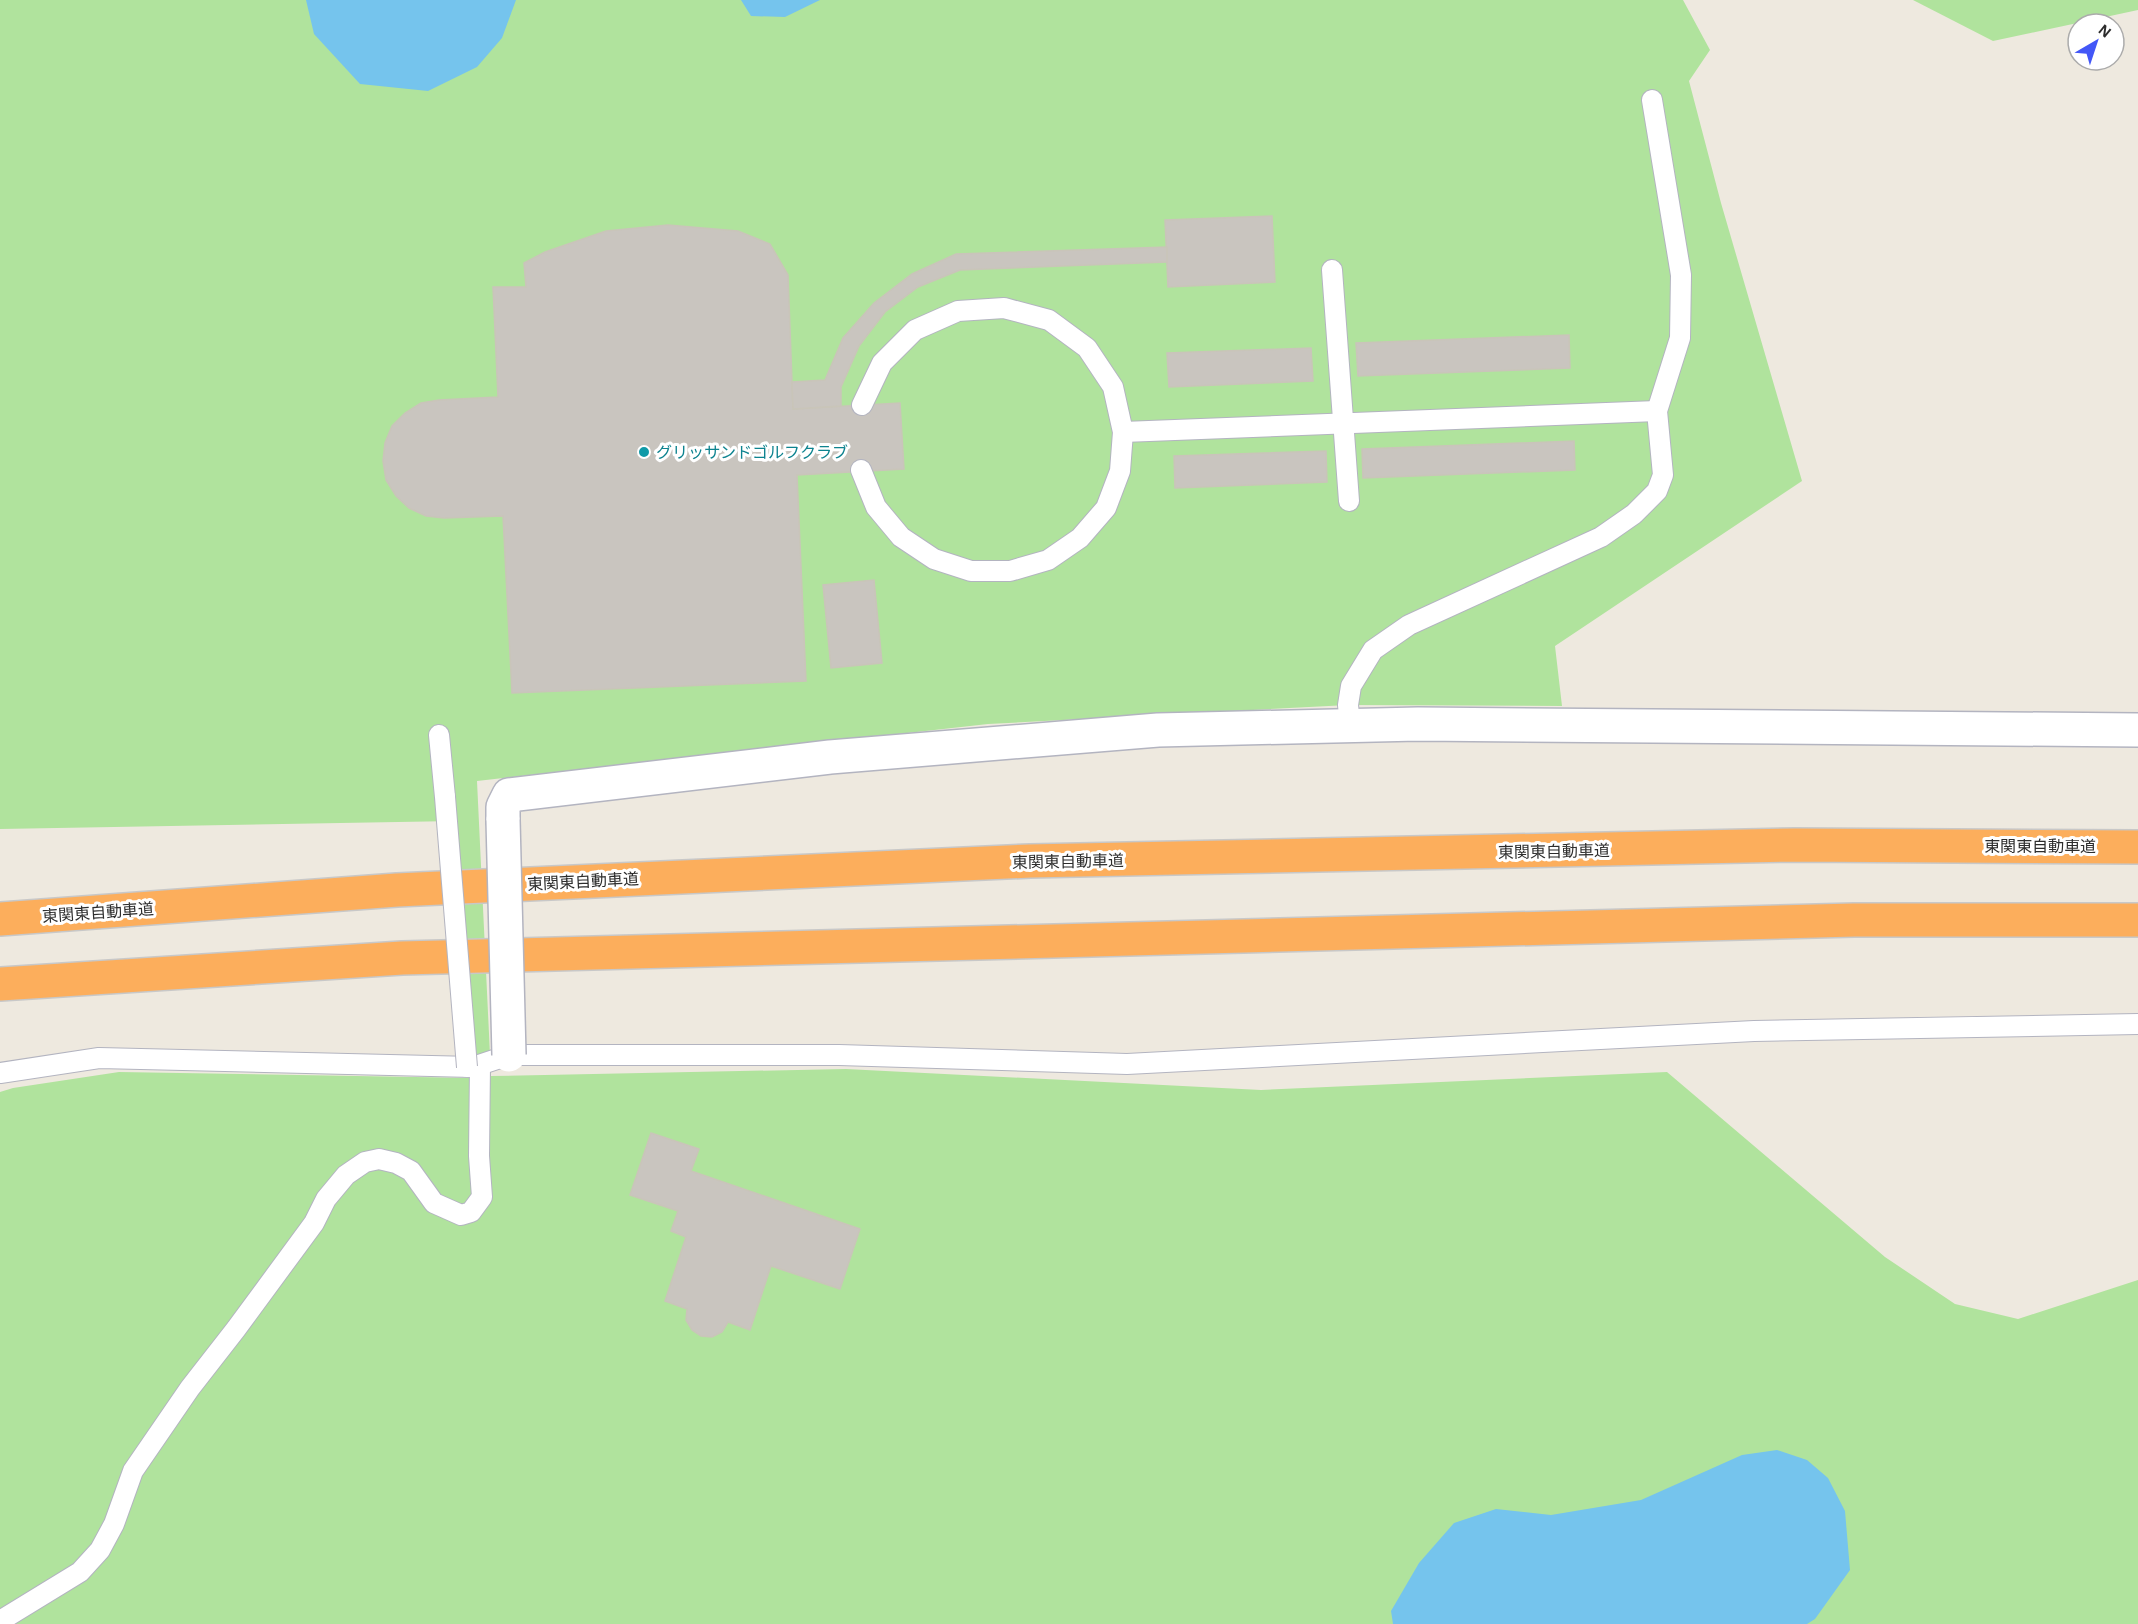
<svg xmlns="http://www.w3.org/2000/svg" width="2138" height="1624" font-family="'Alegreya Sans','Noto Sans JP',sans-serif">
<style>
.green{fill:#b0e39d}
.water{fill:#75c4ed}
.building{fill:#c9c5bf;stroke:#c9c5b9;stroke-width:1.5}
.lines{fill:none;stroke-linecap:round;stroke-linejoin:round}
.lane-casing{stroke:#b3b4c0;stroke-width:22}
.street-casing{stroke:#b3b4c0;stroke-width:36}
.highway-casing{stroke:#c8c8c8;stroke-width:36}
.lane{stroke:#fff;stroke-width:20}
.street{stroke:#fff;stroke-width:33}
.highway{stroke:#fcae5c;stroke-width:33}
.lane-bridge-casing{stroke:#b3b4c0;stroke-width:22;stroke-linecap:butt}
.street-bridge-casing{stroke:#b3b4c0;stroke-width:36;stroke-linecap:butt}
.lane-bridge{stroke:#fff;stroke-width:20}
.street-bridge{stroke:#fff;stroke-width:33}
.culture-dot{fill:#0f9aa8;stroke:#fff;stroke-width:2}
.labels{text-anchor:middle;stroke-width:6;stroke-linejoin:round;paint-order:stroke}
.culture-label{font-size:16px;fill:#0d838f;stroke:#fff;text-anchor:start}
.street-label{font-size:16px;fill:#2d2d2d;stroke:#fff}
</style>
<rect width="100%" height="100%" fill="#eee9df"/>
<g class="green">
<path d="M0 0H1683L1710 50 1689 81 1721 203 1802 481 1555 646 1562 706 1348 705 988 724 477 781 491 1076 846 1069 1261 1090 1667 1072 1885 1257 1955 1304 2018 1319 2138 1280V1624H0V1092L13 1088 119 1072 473 1078 456 821 0 829Z"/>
<path d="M1913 0H2138V10L1993 41Z"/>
</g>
<g class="water">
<path d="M306 0H516L502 38 477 67 428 91 360 84 314 34Z"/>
<path d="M741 0H820L785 17 751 16Z"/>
<path d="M1777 1450 1807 1460 1828 1478 1845 1511 1850 1570 1815 1619 1807 1624H1393L1391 1611 1419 1563 1454 1523 1496 1509 1551 1515 1641 1500 1742 1455Z"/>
</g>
<g class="building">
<path d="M1272 216 1275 282 1168 287 1165 220Z"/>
<path d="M668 225 738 231 770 244 788 275 793 409 900 403 904 469 797 475 806 681 512 693 503 516 444 518 426 516 409 508 396 496 386 480 383 461 385 443 392 426 405 413 421 403 439 400 498 397 493 287H526L524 263 545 252 606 231Z"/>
<path d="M1167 247V262L960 270 918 287 885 312 859 346 841 387V406L793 409 792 382 825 380 843 338 874 303 912 274 956 254Z"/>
<path d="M1569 335 1570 368 1358 376 1356 343Z"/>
<path d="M1311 348 1313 381 1169 387 1167 353Z"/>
<path d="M1574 441 1575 470 1363 478 1362 449Z"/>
<path d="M1326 451 1327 482 1175 488 1174 456Z"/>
<path d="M874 580 882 663 831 668 823 585Z"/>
<path d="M651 1133 699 1149 691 1171 860 1229 840 1289 771 1266 750 1330 728 1322 722 1332 712 1337 701 1336 692 1330 686 1320 687 1309 665 1301 686 1237 671 1231 678 1211 630 1195Z"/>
</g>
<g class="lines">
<defs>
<g id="lane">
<path d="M1332 270 1349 501"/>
<path d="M1123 432 1657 411"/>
<path d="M861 470 876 507 901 537 934 559 971 571H1010L1048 560 1080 538 1106 508 1120 471 1123 432 1113 387 1087 348 1049 320 1004 308 958 311 915 330 882 363 862 405"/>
<path d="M1350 725 1348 705 1351 686 1373 650 1409 625 1601 537 1634 514 1657 491 1663 475 1657 411 1680 338 1681 275 1652 100"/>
<path d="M439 735 445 797"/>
<path d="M0 1073 99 1058 473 1067 509 1055H839L1127 1064 1754 1031 2138 1024"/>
<path d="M0 1621 80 1572 100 1550 114 1524 133 1471 190 1388 236 1329 314 1223 326 1199 346 1175 365 1162 379 1159 396 1163 411 1171 434 1203 461 1215 471 1212 482 1197 479 1156 480 1065"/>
</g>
<path id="street" d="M503 820V807L509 795 830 757 1158 730 1418 724 2138 730"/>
<g id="highway">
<path d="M0 919 397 890 1030 861 1795 845 2138 847"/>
<path d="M0 984 402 958 1854 920H2138"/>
</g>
</defs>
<use href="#lane" class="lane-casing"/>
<use href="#street" class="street-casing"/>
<use href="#highway" class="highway-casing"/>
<use href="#lane" class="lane"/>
<use href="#street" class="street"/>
<use href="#highway" class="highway"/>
<defs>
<path id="lane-bridge" d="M445 797 467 1067"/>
<path id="street-bridge" d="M503 820 509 1055"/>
</defs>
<use href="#lane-bridge" class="lane-bridge-casing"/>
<use href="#street-bridge" class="street-bridge-casing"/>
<use href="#lane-bridge" class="lane-bridge"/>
<use href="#street-bridge" class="street-bridge"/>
</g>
<circle class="culture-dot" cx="644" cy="452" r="6"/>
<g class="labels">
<g class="culture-label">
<text x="656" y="458">グリッサンドゴルフクラブ</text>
</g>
<g class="street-label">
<text x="2040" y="852">東関東自動車道</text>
<text transform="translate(1554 851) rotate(-1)" y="6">東関東自動車道</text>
<text transform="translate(1068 861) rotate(-1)" y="6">東関東自動車道</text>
<text transform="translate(583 881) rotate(-3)" y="6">東関東自動車道</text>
<text transform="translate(98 912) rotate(-4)" y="6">東関東自動車道</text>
</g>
</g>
<g transform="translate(2096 42) rotate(39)"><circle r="28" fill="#ffffff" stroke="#ababab" stroke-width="1.5"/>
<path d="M0-4.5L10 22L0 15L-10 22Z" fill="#4357f7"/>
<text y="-9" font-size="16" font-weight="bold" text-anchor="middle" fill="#2d2d2d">N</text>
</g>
</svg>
